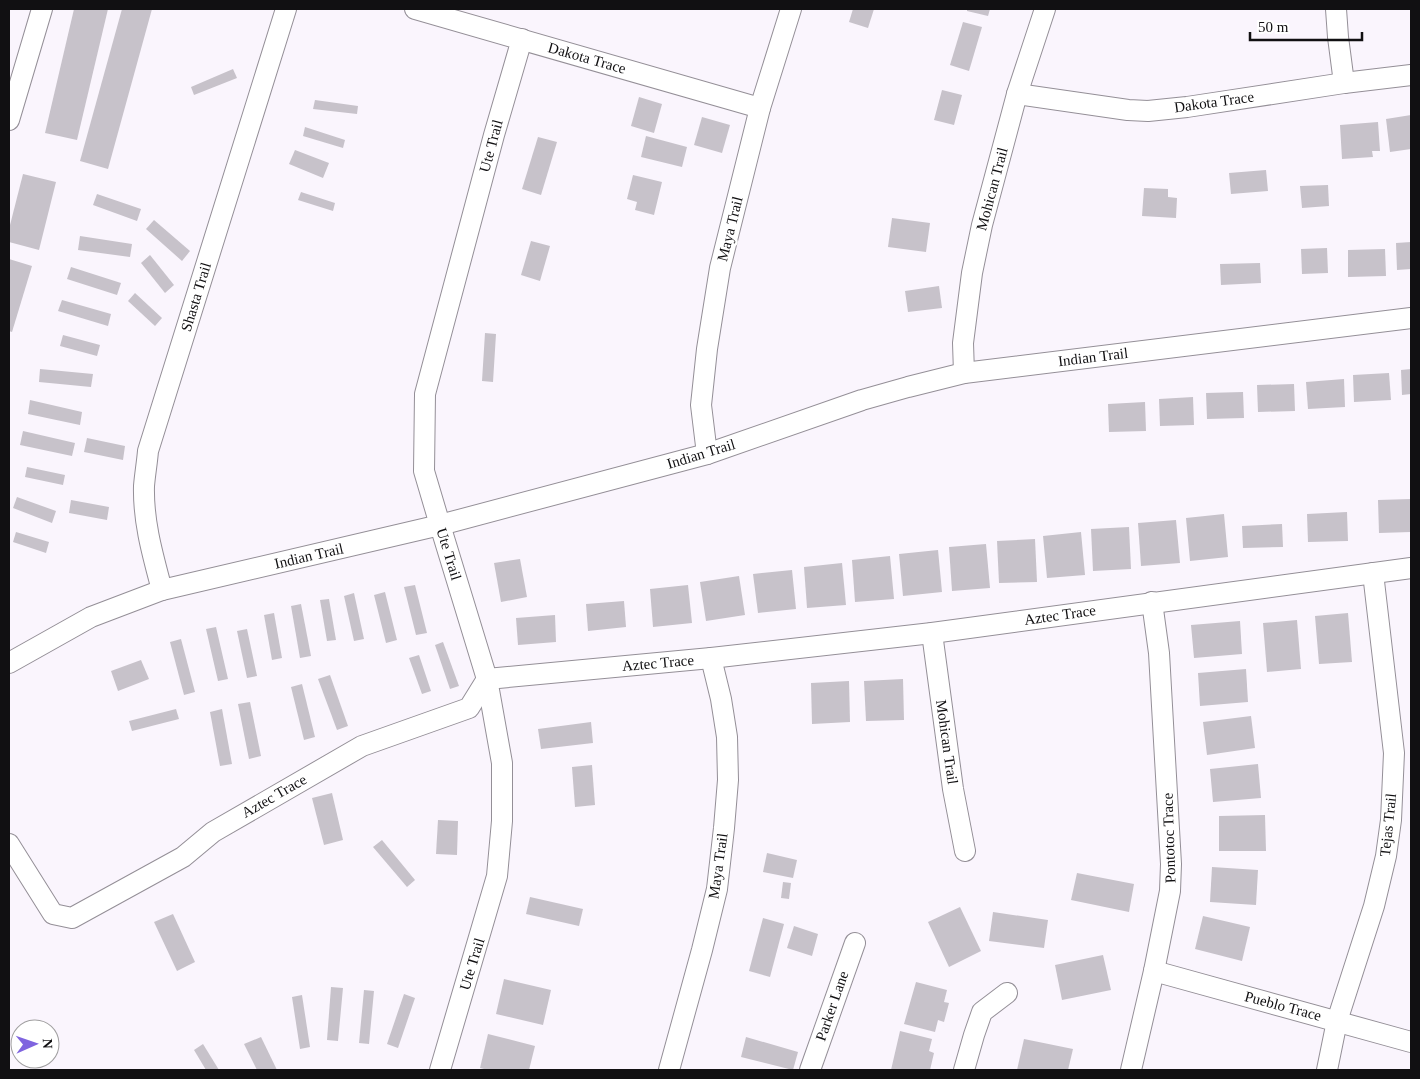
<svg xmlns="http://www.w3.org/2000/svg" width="1420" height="1079" font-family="Georgia,serif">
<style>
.building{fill:#c7c2ca}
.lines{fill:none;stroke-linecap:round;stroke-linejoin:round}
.minor-casing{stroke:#948f97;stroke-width:22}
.minor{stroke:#fff;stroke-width:20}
.labels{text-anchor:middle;stroke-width:5;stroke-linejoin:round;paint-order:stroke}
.street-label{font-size:15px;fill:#111012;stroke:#fff}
</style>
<rect width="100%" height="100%" fill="#faf5fd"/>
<g class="building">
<path d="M74 9H108L77 140 45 133Z"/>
<path d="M122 9H152L108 169 80 161Z"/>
<path d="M853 9H874L868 28 849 22Z"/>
<path d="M967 9H990L988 16 967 11Z"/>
<path d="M963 22 982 27 969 71 950 65Z"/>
<path d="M233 69 237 78 194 95 191 87Z"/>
<path d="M942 90 962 95 954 125 934 120Z"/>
<path d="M639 97 662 104 654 133 631 126Z"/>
<path d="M315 100 358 106 357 114 313 109Z"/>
<path d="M1411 115V149L1390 152 1386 119Z"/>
<path d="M702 117 730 125 722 153 694 145Z"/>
<path d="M1378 122 1380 151H1372L1373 157 1342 159 1340 125Z"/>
<path d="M305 127 345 140 343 148 303 136Z"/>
<path d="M646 136 687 147 682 167 641 157Z"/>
<path d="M538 137 557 142 541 195 522 189Z"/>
<path d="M295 150 329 163 323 178 289 164Z"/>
<path d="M1266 170 1268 191 1231 194 1229 173Z"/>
<path d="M23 174 56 182 39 250 9 242V229Z"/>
<path d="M633 175 662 182 654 215 635 210 637 202 627 199Z"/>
<path d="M1328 185 1329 206 1302 208 1300 186Z"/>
<path d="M1144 188 1168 189V197L1177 198 1176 218 1142 216Z"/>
<path d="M301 192 335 203 333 211 298 200Z"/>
<path d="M97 194 141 209 137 221 93 205Z"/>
<path d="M892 218 930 223 926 252 888 247Z"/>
<path d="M154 220 190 251 182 261 146 229Z"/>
<path d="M80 236 132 244 130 257 78 250Z"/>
<path d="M531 241 550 246 540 281 521 275Z"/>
<path d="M1411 242V269L1397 270 1396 243Z"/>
<path d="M1327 248 1328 273 1302 274 1301 249Z"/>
<path d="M1385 249 1386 276 1348 277V250Z"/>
<path d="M150 255 174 285 165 293 141 263Z"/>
<path d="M9 259 32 266 12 332 9 331Z"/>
<path d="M1260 263 1261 283 1221 285 1220 264Z"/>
<path d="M71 267 121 283 117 295 67 279Z"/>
<path d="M939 286 942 308 908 312 905 291Z"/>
<path d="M135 293 162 318 155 326 128 301Z"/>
<path d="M62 300 111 314 108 326 58 311Z"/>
<path d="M485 333 496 334 493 382 482 381Z"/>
<path d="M63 335 100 345 97 356 60 346Z"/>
<path d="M40 369 93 374 91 387 39 382Z"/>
<path d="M1411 369V394L1402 395 1401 370Z"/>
<path d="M1389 373 1391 400 1354 402 1353 375Z"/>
<path d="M1344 379 1345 407 1308 409 1306 382Z"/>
<path d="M1294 384 1295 411 1258 412 1257 385Z"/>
<path d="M1243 392 1244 418 1207 419 1206 393Z"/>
<path d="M1193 397 1194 425 1160 426 1159 399Z"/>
<path d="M30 400 82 412 80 425 28 414Z"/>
<path d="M1145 402 1146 431 1109 432 1108 404Z"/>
<path d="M23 431 75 443 72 456 20 445Z"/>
<path d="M87 438 125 446 123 460 84 452Z"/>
<path d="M27 467 65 475 63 485 25 477Z"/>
<path d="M17 497 56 511 52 523 13 508Z"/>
<path d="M1411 499V532L1379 533 1378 500Z"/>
<path d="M71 500 109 507 107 520 69 513Z"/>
<path d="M1347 512 1348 541 1308 542 1307 514Z"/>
<path d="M1224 514 1228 557 1190 561 1186 518Z"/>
<path d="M1176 520 1180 563 1141 566 1138 523Z"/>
<path d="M1282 524 1283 547 1243 548 1242 526Z"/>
<path d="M1129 527 1131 569 1093 571 1091 529Z"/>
<path d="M16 532 49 542 46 553 13 542Z"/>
<path d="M1081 532 1085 575 1047 578 1043 536Z"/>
<path d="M1035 539 1037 582 999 583 997 541Z"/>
<path d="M986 544 990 588 952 591 949 547Z"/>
<path d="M938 550 942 592 903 596 899 554Z"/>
<path d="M890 556 894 599 855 602 852 560Z"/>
<path d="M520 559 527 597 501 602 494 563Z"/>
<path d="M842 563 846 605 807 608 804 567Z"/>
<path d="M792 570 796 609 758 613 753 574Z"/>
<path d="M739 576 745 615 706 621 700 582Z"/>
<path d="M415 585 427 633 416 635 404 587Z"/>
<path d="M688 585 692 623 653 627 650 589Z"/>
<path d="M385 592 397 640 386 643 374 595Z"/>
<path d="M354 593 364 639 354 641 344 596Z"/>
<path d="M329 599 336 640 327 641 320 600Z"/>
<path d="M624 601 626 627 588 631 586 604Z"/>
<path d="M301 604 311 656 300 658 291 606Z"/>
<path d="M274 613 282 658 272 660 264 615Z"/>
<path d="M1348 613 1352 662 1319 664 1315 616Z"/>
<path d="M555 615 556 642 518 645 516 618Z"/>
<path d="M1297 620 1301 669 1267 672 1263 623Z"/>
<path d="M1240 621 1242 654 1194 658 1191 625Z"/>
<path d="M216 627 228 679 218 681 206 629Z"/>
<path d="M247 629 257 676 247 678 237 631Z"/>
<path d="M181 639 195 692 184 695 170 642Z"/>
<path d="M443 642 459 686 450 689 435 645Z"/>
<path d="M419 655 431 691 422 694 409 658Z"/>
<path d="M141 660 149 679 118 691 111 671Z"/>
<path d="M1246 669 1248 702 1200 706 1198 673Z"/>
<path d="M330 675 348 726 337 730 318 679Z"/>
<path d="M903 679 904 720 866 721 864 681Z"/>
<path d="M849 681 850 722 812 724 811 683Z"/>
<path d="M302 684 315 737 304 740 291 687Z"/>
<path d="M250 702 261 756 249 759 238 704Z"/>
<path d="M176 709 179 719 132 731 129 721Z"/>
<path d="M222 709 232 764 220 766 210 712Z"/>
<path d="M1251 716 1255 748 1207 755 1203 722Z"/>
<path d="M591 722 593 743 541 749 538 729Z"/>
<path d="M1258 764 1261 798 1213 802 1210 769Z"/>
<path d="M592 765 595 805 575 807 572 767Z"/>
<path d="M332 793 343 840 324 845 312 798Z"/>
<path d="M1265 815 1266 851H1219V816Z"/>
<path d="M438 820 458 821 457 855 436 854Z"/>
<path d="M382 840 415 880 407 887 373 847Z"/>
<path d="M767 853 797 860 793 878 763 872Z"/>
<path d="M1212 867 1258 870 1256 905 1210 902Z"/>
<path d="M1077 873 1134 884 1129 912 1071 900Z"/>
<path d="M783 882 791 883 789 899 781 898Z"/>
<path d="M530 897 583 909 579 926 526 914Z"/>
<path d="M960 907 981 951 949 967 928 922Z"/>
<path d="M993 912 1048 920 1044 948 989 941Z"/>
<path d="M173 914 195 962 177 971 154 922Z"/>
<path d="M1203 916 1250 927 1242 961 1195 949Z"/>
<path d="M763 918 784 924 770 977 749 971Z"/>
<path d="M794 926 818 934 812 956 787 948Z"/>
<path d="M1103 955 1111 990 1062 1000 1055 965Z"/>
<path d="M504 979 551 990 543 1025 496 1014Z"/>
<path d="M916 982 947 990 944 1002 949 1003 944 1022 938 1020 935 1032 904 1024Z"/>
<path d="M331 987 343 988 338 1041 327 1040Z"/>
<path d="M364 990 374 991 369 1044 359 1043Z"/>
<path d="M404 994 415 998 398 1048 387 1044Z"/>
<path d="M302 995 310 1047 300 1049 292 997Z"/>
<path d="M900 1031 932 1039 929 1051 934 1053 930 1070H891Z"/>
<path d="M488 1034 535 1046 529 1070H488L480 1068Z"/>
<path d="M261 1037 277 1070H257L244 1044Z"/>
<path d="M746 1037 798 1052 793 1070 741 1057Z"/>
<path d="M1024 1039 1073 1049 1068 1070H1017Z"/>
<path d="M203 1044 219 1070H206L194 1050Z"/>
</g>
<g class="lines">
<defs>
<g id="minor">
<path d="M415 9 760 108"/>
<path d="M1336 9 1338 37 1344 83"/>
<path d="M1017 94 1128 110 1148 111 1187 107 1344 83 1411 75"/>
<path d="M9 120 42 9"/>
<path d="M964 373 963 343 972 273 982 225 1017 94 1045 9"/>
<path d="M707 454 701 405 707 349 720 268 760 108 791 9"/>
<path d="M162 590C153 556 143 522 144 486 145 474 147 463 148 451L286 9"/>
<path d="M932 633 953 789 965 851"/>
<path d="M9 663 91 617 162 590 440 525 707 454 862 400 908 387 964 373 1411 318"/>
<path d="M9 844 53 914 72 918 183 857 213 832 362 746 469 708 487 679 711 658 932 633 1411 568"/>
<path d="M1154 971 1411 1042"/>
<path d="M440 1070 497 876 502 821V763L487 679 440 525 424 471 425 394 494 135 522 39"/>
<path d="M669 1070 702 950 717 889 724 828 728 780 727 737 721 699 711 658"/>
<path d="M810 1070 855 943"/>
<path d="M964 1070 974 1035 982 1012 1007 993"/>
<path d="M1131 1070 1154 971 1170 891 1171 864 1159 653 1152 602"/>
<path d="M1327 1070 1337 1021 1374 906 1386 856 1391 820 1394 753 1373 573"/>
</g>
</defs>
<use href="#minor" class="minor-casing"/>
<use href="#minor" class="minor"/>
</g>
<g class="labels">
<g class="street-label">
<text transform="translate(587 58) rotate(16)" y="5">Dakota Trace</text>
<text transform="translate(1214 102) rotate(-8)" y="5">Dakota Trace</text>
<text transform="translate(491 146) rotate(-75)" y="5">Ute Trail</text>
<text transform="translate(992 189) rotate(-75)" y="5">Mohican Trail</text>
<text transform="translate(730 229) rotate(-76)" y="5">Maya Trail</text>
<text transform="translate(196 297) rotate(-73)" y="5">Shasta Trail</text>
<text transform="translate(1093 357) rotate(-7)" y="5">Indian Trail</text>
<text transform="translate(701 454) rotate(-17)" y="5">Indian Trail</text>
<text transform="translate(449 554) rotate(73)" y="5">Ute Trail</text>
<text transform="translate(309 556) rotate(-13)" y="5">Indian Trail</text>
<text transform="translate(1060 615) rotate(-8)" y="5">Aztec Trace</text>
<text transform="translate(658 663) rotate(-5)" y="5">Aztec Trace</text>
<text transform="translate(947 742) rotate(82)" y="5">Mohican Trail</text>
<text transform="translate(274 796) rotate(-30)" y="5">Aztec Trace</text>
<text transform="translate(1388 825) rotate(-84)" y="5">Tejas Trail</text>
<text transform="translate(1169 838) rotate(-92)" y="5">Pontotoc Trace</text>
<text transform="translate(718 866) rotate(-82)" y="5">Maya Trail</text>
<text transform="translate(472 964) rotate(-73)" y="5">Ute Trail</text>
<text transform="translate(832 1006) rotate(-71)" y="5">Parker Lane</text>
<text transform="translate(1283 1006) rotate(15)" y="5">Pueblo Trace</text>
</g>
</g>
<rect width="1420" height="1079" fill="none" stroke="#111012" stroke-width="20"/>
<g transform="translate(35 1044) rotate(88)"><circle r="24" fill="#ffffff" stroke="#a09fa0"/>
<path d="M0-4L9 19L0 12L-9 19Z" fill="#7f64df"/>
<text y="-8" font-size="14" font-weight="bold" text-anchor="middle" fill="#111012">N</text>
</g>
<path d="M1250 32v8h112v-8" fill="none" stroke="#111012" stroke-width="2.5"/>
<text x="1258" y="32" font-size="15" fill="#111012" stroke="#ffffff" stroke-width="4" paint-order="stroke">50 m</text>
</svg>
